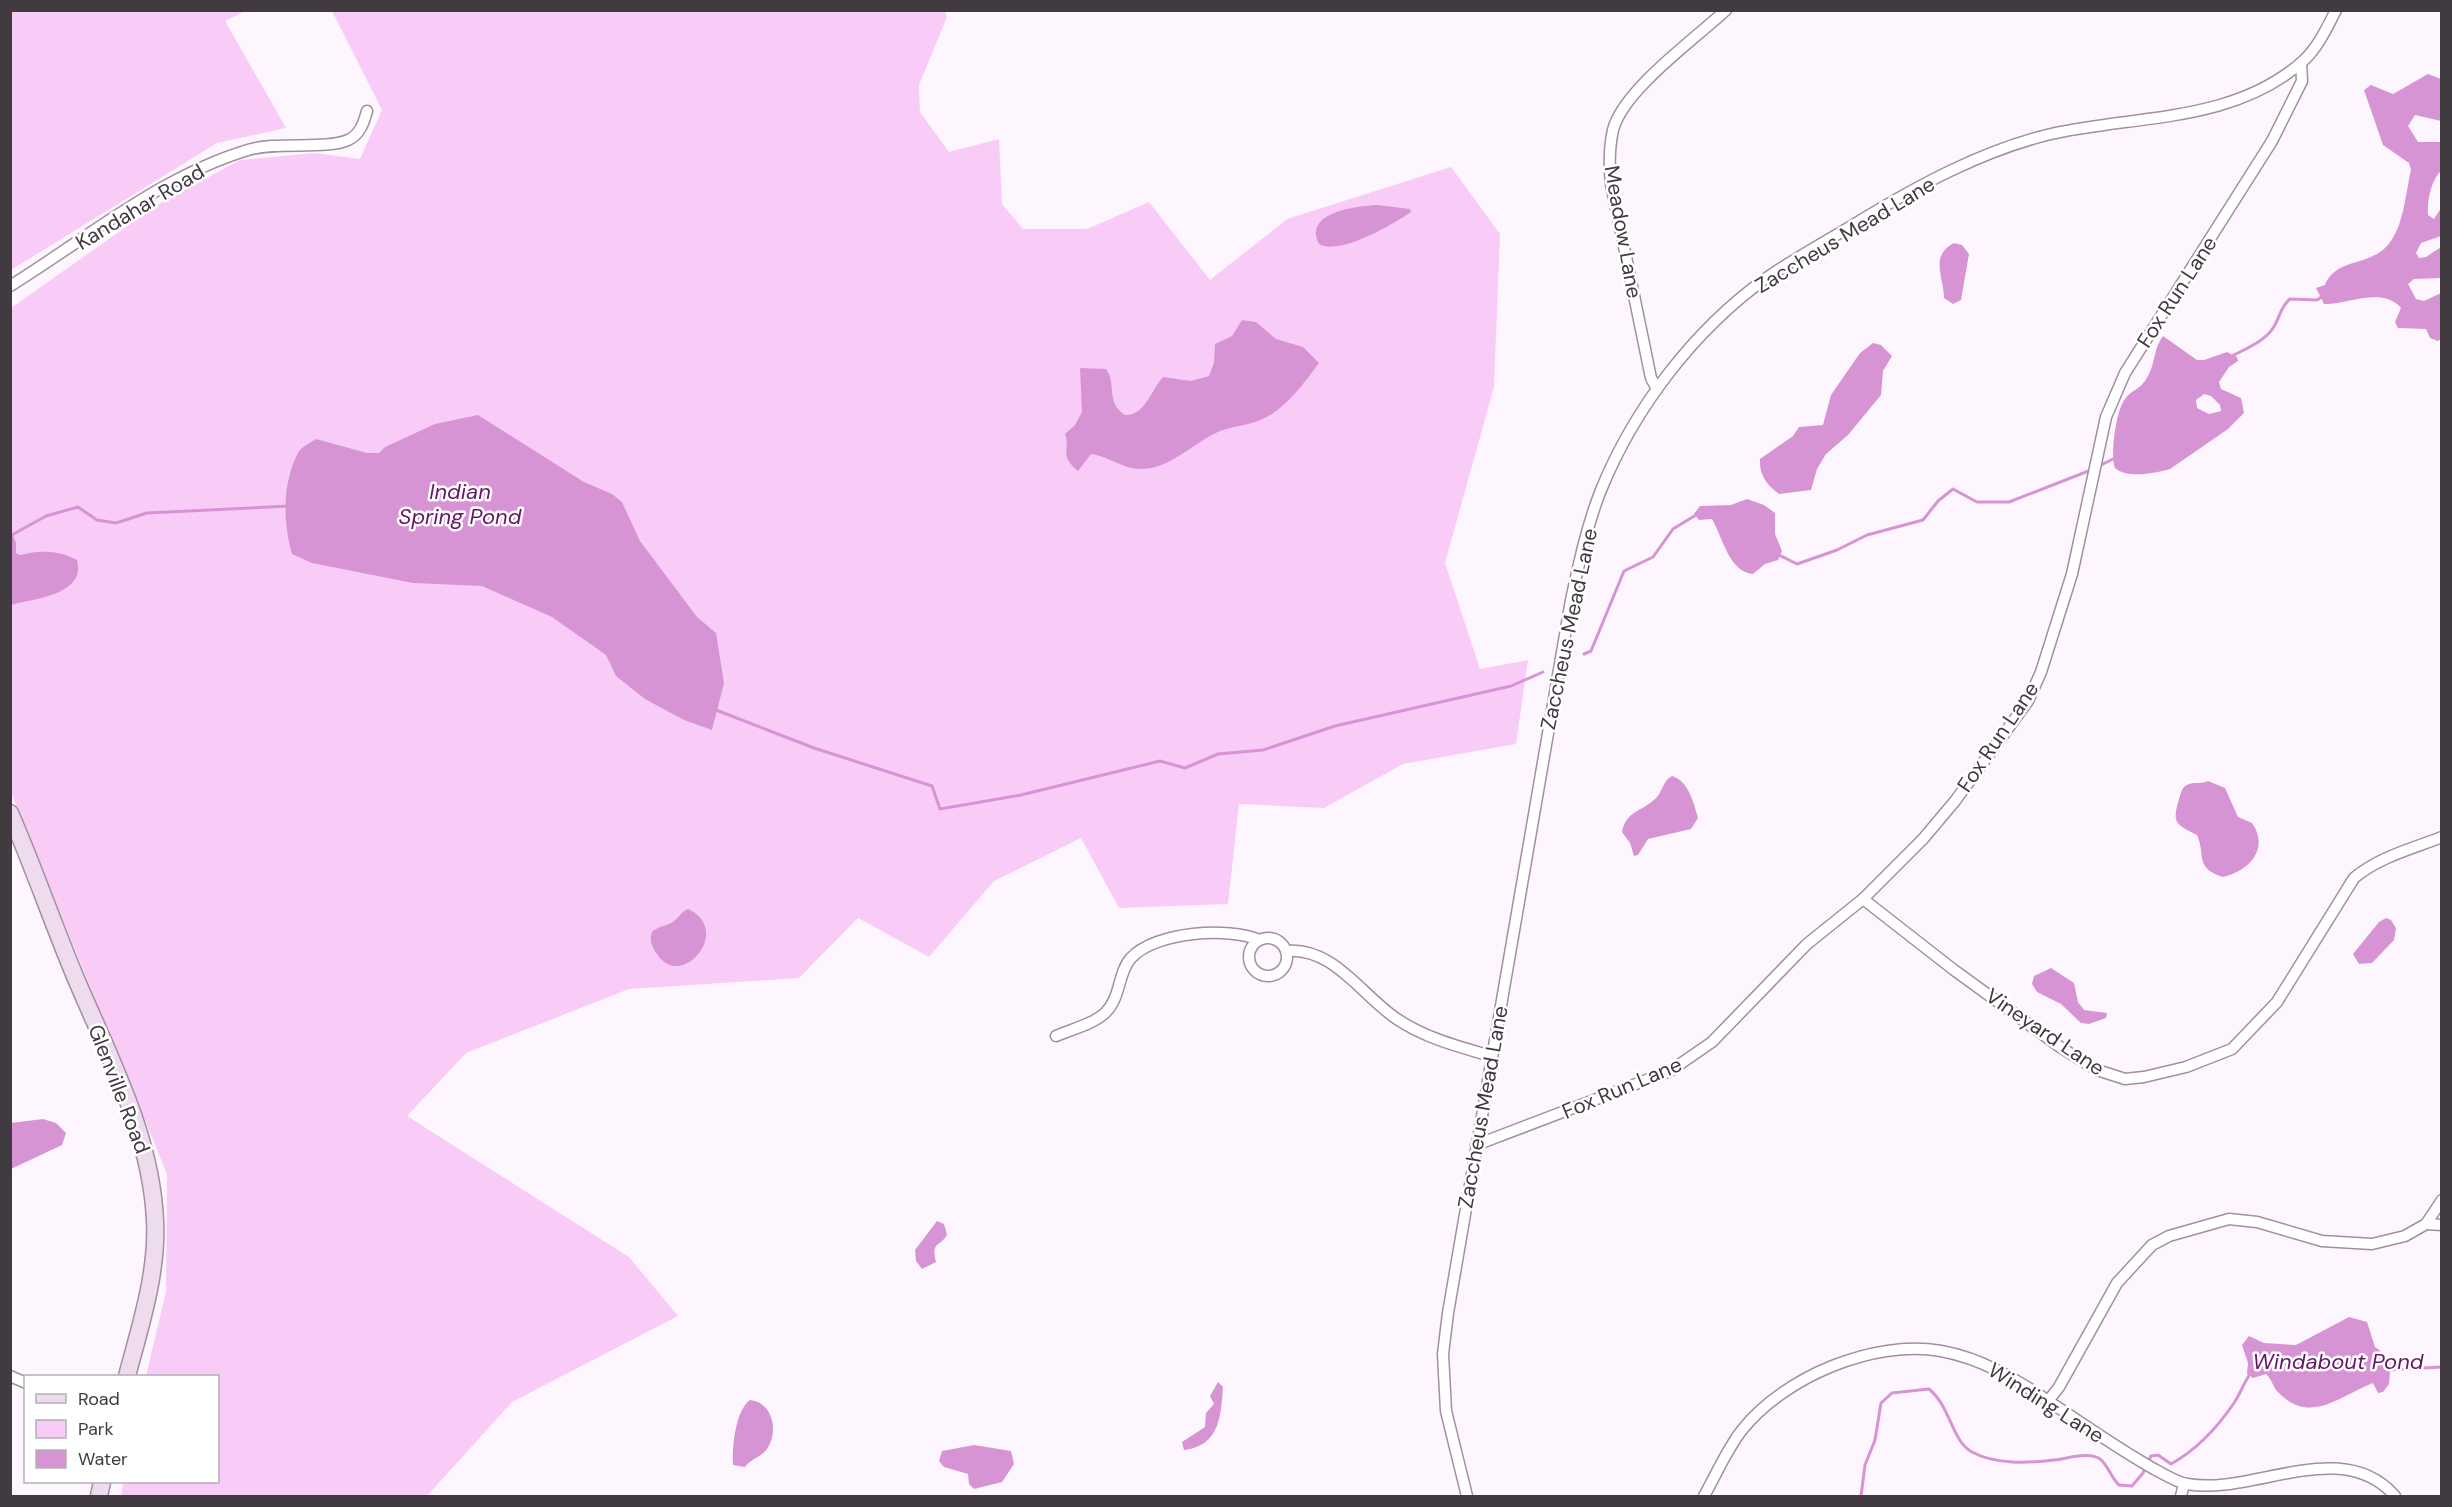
<svg xmlns="http://www.w3.org/2000/svg" width="2452" height="1507" font-family="'DM Sans',sans-serif">
<style>
.green{fill:#f9ccf7}
.water{fill:#d794d5;fill-rule:evenodd}
.lines{fill:none;stroke-linecap:round;stroke-linejoin:round}
.stream{stroke:#d794d5;stroke-width:3}
.street-casing{stroke:#a190a0;stroke-width:13}
.secondary-casing{stroke:#a190a0;stroke-width:19}
.street{stroke:#fff;stroke-width:10}
.secondary{stroke:#eedbee;stroke-width:16}
.labels{text-anchor:middle;stroke-width:5;stroke-linejoin:round;paint-order:stroke}
.street-label{font-size:21px;fill:#413a41;stroke:#fff}
.water-label{font-size:22px;font-style:italic;fill:#651666;stroke:#fff}
</style>
<rect width="100%" height="100%" fill="#fef6fe"/>
<g class="green">
<path d="M11 10 245 11 225 21 286 128 217 143 11 270Z"/>
<path d="M332 11H945L947 17 919 85 920 112 949 152 999 139 1002 204 1023 229H1087L1149 202 1210 280 1287 219 1451 167 1500 234 1494 387 1445 563 1480 669 1528 660 1516 744 1403 764 1324 808 1239 804 1228 904 1119 908 1081 838 994 881 929 957 858 918 799 978 629 989 466 1053 407 1116 629 1257 678 1316 512 1402 427 1496H121L123 1482H218V1376H146L166 1291 167 1174 11 793V308L157 205 240 160 315 153 360 159 382 110Z"/>
</g>
<g class="water">
<path d="M2428 74 2441 79V121L2415 115 2408 126 2418 142H2441V171C2431 180 2427 201 2428 215L2434 219 2441 208V236L2421 243 2416 253 2419 258 2426 257 2441 247V278L2414 279 2408 284 2416 299 2424 301 2441 293V339L2438 341 2430 338 2426 329 2398 328 2395 322 2401 308C2382 286 2348 305 2324 304L2316 288 2325 285C2335 259 2366 266 2385 248 2404 230 2405 195 2411 170L2409 163 2383 145 2364 90 2371 85 2393 94Z"/>
<path d="M1377 205 1410 209 1411 212C1393 224 1340 256 1319 244 1302 212 1358 206 1377 205Z"/>
<path d="M1954 243 1962 245 1969 254 1961 300 1953 304 1944 298C1944 277 1929 256 1954 243Z"/>
<path d="M1242 320 1256 322 1276 339 1303 347 1319 363C1305 382 1291 401 1272 414 1257 424 1240 425 1223 430 1195 440 1171 470 1140 469 1123 469 1108 456 1091 454L1078 471C1058 454 1071 450 1065 434L1075 425 1082 412 1080 368 1106 369C1117 383 1105 402 1125 415 1145 416 1151 390 1163 377L1191 381 1209 376 1214 363 1215 344 1232 336Z"/>
<path d="M2163 336 2197 360H2204L2227 352 2237 357 2238 361 2229 367 2219 382 2221 389 2241 398 2244 413 2228 429 2170 469C2156 473 2127 479 2115 468 2110 455 2116 410 2125 399 2132 389 2140 391 2148 376 2155 364 2154 347 2163 336ZM2204 394 2211 396 2220 405 2221 411 2209 414 2197 408 2196 400Z"/>
<path d="M1873 343 1881 345 1892 356 1883 371 1881 395 1848 435 1826 454 1817 469 1811 490 1779 494C1767 485 1759 475 1760 459L1793 436 1799 427 1823 425 1831 395 1860 353Z"/>
<path d="M478 415 584 482 612 494 622 502 640 541 697 617 716 633 724 683 712 730 684 720 645 699 616 676 606 655 552 617 482 586 413 583 312 563 292 554C283 523 282 483 298 453 301 447 310 443 316 439L367 453H379L385 447 435 424Z"/>
<path d="M1747 499 1764 505 1775 513V534L1782 551 1778 560 1765 564 1753 574C1729 572 1723 538 1712 519L1699 520 1694 514 1700 506 1731 505Z"/>
<path d="M11 530 16 543V553L20 555C39 550 59 550 77 560 87 595 32 599 11 605Z"/>
<path d="M1672 776C1689 781 1694 804 1698 818L1691 829 1648 839 1638 855 1634 856 1630 843 1622 832C1626 811 1641 812 1655 799 1663 792 1662 781 1672 776Z"/>
<path d="M2208 781 2225 788 2238 817 2252 823C2270 849 2249 871 2223 877 2194 868 2206 855 2197 835 2175 824 2172 823 2179 799 2181 793 2182 786 2189 784 2195 782 2201 784 2208 781Z"/>
<path d="M688 909C734 930 681 992 657 954 652 947 649 940 652 932 658 926 664 927 671 923 679 919 680 912 688 909Z"/>
<path d="M2386 918 2391 920 2396 928 2394 940 2372 963 2359 964 2353 954 2379 922Z"/>
<path d="M2051 968 2074 983 2078 1002 2084 1010 2107 1013 2106 1018 2089 1024 2081 1023 2061 1004 2037 992 2032 984 2034 976Z"/>
<path d="M43 1119 56 1123 66 1133 62 1145 11 1169V1123Z"/>
<path d="M937 1221 944 1224 947 1235C939 1248 931 1241 936 1262L922 1269 916 1261 915 1250Z"/>
<path d="M2349 1317 2367 1322 2375 1347 2391 1359 2389 1384 2383 1392 2378 1393 2373 1383C2340 1396 2310 1425 2279 1393 2273 1388 2272 1379 2266 1374L2253 1378 2247 1374 2248 1363 2242 1345 2249 1336 2264 1343 2296 1345Z"/>
<path d="M1218 1382 1223 1387C1221 1415 1220 1446 1184 1450L1182 1442 1205 1427 1206 1413 1214 1404 1210 1396Z"/>
<path d="M750 1400C773 1402 779 1432 767 1449 761 1457 751 1459 745 1467L733 1465C732 1448 735 1411 750 1400Z"/>
<path d="M974 1445 1011 1451 1014 1464 1002 1482 974 1489 969 1484 968 1474 944 1467 939 1461 942 1451Z"/>
</g>
<g class="lines">
<g class="stream">
<path d="M2232 356C2245 349 2265 341 2273 328 2280 318 2280 307 2290 299L2317 300 2323 296"/>
<path d="M2097 467 2115 458"/>
<path d="M10 536 46 516 78 507 97 520 116 523 147 513 290 506"/>
<path d="M1777 554 1797 564 1837 550 1867 535 1923 520 1938 501 1953 489 1977 502H2009L2091 470"/>
<path d="M1584 654 1591 651 1624 571 1653 557 1673 529 1696 515"/>
<path d="M716 710 814 748 932 786 940 809 1021 795 1160 761 1185 768 1218 754 1263 750 1335 726 1511 686 1543 672"/>
<path d="M2387 1370 2442 1367"/>
<path d="M1861 1496 1865 1465 1875 1440 1881 1403 1892 1393 1929 1389C1951 1407 1951 1440 1972 1452 1996 1465 2028 1463 2054 1460 2066 1459 2089 1451 2100 1459 2108 1465 2111 1478 2119 1485L2132 1486 2143 1473 2151 1456 2158 1455 2171 1464C2198 1449 2217 1428 2234 1403 2240 1394 2244 1383 2250 1374"/>
</g>
<defs>
<g id="street">
<path d="M10 286C86 239 161 176 248 150 276 141 326 150 348 140 360 135 364 122 367 111"/>
<path d="M1657 389 1651 378 1611 184C1609 166 1609 148 1613 130 1623 90 1695 39 1726 10"/>
<path d="M1863 899 1954 970 2060 1047 2097 1070 2125 1079 2144 1077 2186 1067 2232 1049 2277 1002 2354 878C2379 857 2411 849 2442 837"/>
<circle cx="1268" cy="957" r="19"/>
<path d="M1286 951C1333 946 1362 996 1397 1019 1425 1038 1460 1047 1491 1056"/>
<path d="M1056 1036C1072 1029 1094 1024 1106 1012 1121 997 1118 972 1131 958 1156 931 1229 927 1259 940"/>
<path d="M1476 1145 1670 1071 1712 1042 1807 944 1863 899 1923 839 1955 801 2028 701 2041 672 2072 574 2106 417 2125 373 2272 141 2302 81 2301 63"/>
<path d="M2426 1224 2442 1225"/>
<path d="M10 1376 26 1383"/>
<path d="M2048 1401 2059 1387 2117 1283 2152 1245 2169 1236 2229 1219 2257 1222 2322 1241 2372 1244 2405 1236 2426 1224 2442 1200"/>
<path d="M1467 1496 1446 1411 1443 1354 1448 1313 1571 600C1579 563 1587 525 1601 490 1634 409 1693 331 1765 279 1795 258 1827 241 1858 222 1917 186 1983 150 2051 134 2135 115 2233 123 2302 62 2317 49 2327 28 2336 10"/>
<path d="M1704 1496C1716 1475 1727 1449 1742 1430 1784 1377 1874 1339 1941 1351 1981 1358 2018 1380 2051 1403 2085 1425 2118 1449 2154 1469 2164 1474 2176 1482 2187 1484 2253 1496 2341 1435 2395 1496"/>
<path d="M2181 1496 2184 1484"/>
</g>
<g id="secondary">
<path d="M10 813C33 866 52 921 74 974 107 1053 151 1133 155 1220 158 1272 140 1327 127 1376"/>
<path d="M99 1496 102 1482"/>
</g>
</defs>
<use href="#street" class="street-casing"/>
<use href="#secondary" class="secondary-casing"/>
<use href="#street" class="street"/>
<use href="#secondary" class="secondary"/>
</g>
<g class="labels">
<g class="street-label">
<text transform="translate(140 207) rotate(-31)" y="7">Kandahar Road</text>
<text transform="translate(1623 232) rotate(80)" y="7">Meadow Lane</text>
<text transform="translate(1845 235) rotate(-31)" y="7">Zaccheus Mead Lane</text>
<text transform="translate(2177 292) rotate(-57)" y="7">Fox Run Lane</text>
<text transform="translate(1569 629) rotate(-78)" y="7">Zaccheus Mead Lane</text>
<text transform="translate(1998 737) rotate(-56)" y="7">Fox Run Lane</text>
<text transform="translate(2045 1032) rotate(34)" y="7">Vineyard Lane</text>
<text transform="translate(1622 1088) rotate(-23)" y="7">Fox Run Lane</text>
<text transform="translate(119 1089) rotate(69)" y="7">Glenville Road</text>
<text transform="translate(1483 1107) rotate(-80)" y="7">Zaccheus Mead Lane</text>
<text transform="translate(2046 1403) rotate(32)" y="7">Winding Lane</text>
</g>
<g class="water-label">
<text x="460" y="499">Indian<tspan x="460" dy="25">Spring Pond</tspan></text>
<text x="2338" y="1369">Windabout Pond</text>
</g>
</g>
<rect width="2452" height="1507" fill="none" stroke="#413a41" stroke-width="24"/>
<rect x="24" y="1375" width="195" height="108" fill="#ffffff" stroke="#b3b0b3" stroke-width="1.5"/>
<rect x="36" y="1394" width="30" height="9" fill="#eedbee" stroke="#b3b0b3" stroke-width="1.5"/>
<text x="78" y="1405" font-size="18" fill="#413a41">Road</text>
<rect x="36" y="1420" width="30" height="18" fill="#f9ccf7" stroke="#b3b0b3" stroke-width="1.5"/>
<text x="78" y="1435" font-size="18" fill="#413a41">Park</text>
<rect x="36" y="1450" width="30" height="18" fill="#d794d5" stroke="#b3b0b3" stroke-width="1.5"/>
<text x="78" y="1465" font-size="18" fill="#413a41">Water</text>
</svg>
